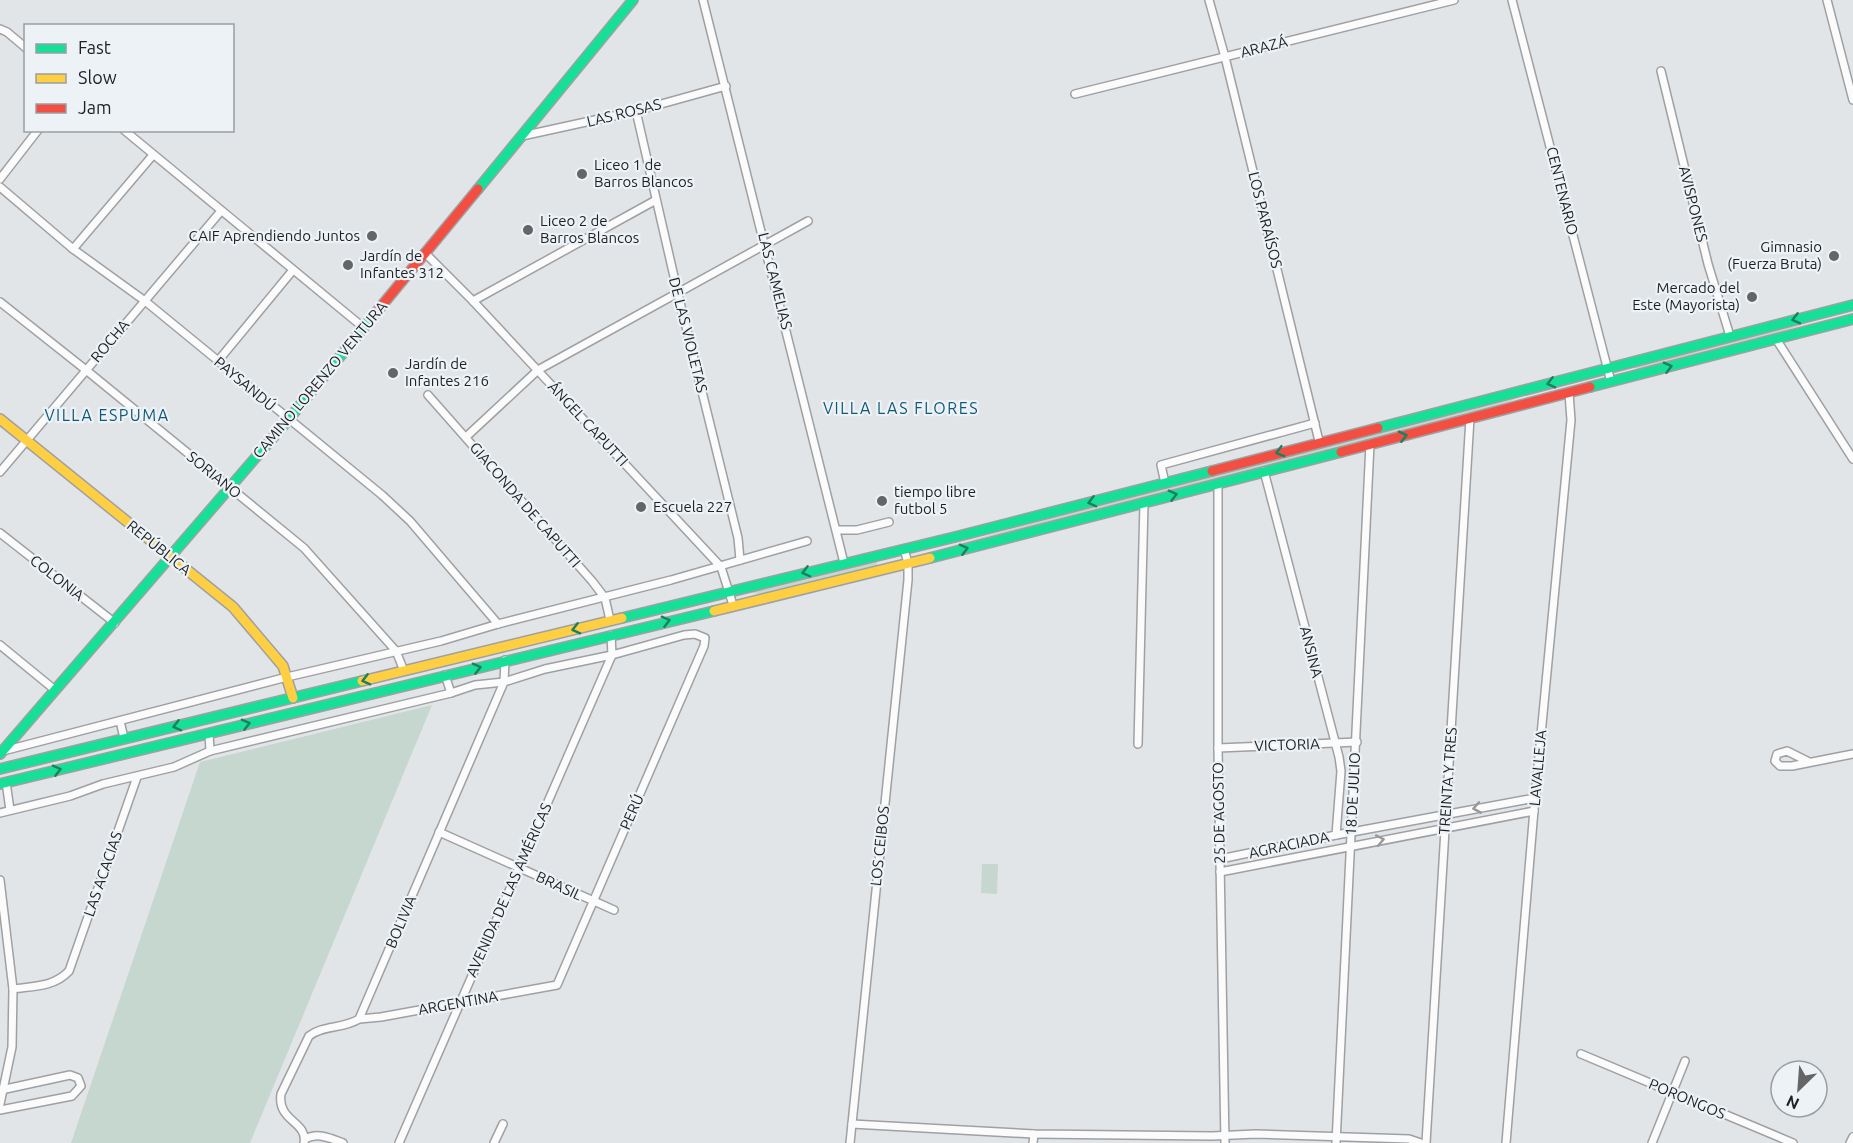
<svg xmlns="http://www.w3.org/2000/svg" width="1853" height="1143" font-family="Ubuntu,sans-serif">
<style>
.green{fill:#c5d7ce}
.lines{fill:none;stroke-linecap:round;stroke-linejoin:round}
.street-casing{stroke:#9ea0a2;stroke-width:10}
.fast-casing{stroke:#9ea0a2;stroke-width:12}
.slow-casing{stroke:#9ea0a2;stroke-width:12}
.jam-casing{stroke:#9ea0a2;stroke-width:12}
.street{stroke:#fbfbfc;stroke-width:7}
.fast{stroke:#16e098;stroke-width:9}
.slow{stroke:#ffcf43;stroke-width:9}
.jam{stroke:#f24e42;stroke-width:9}
.oneway{stroke:#1a805d}
.oneway2{stroke:#98989a}
.poi-dot{fill:#636567;stroke:#edf2f7;stroke-width:2}
.labels{text-anchor:middle;stroke-width:4.5;stroke-linejoin:round;paint-order:stroke}
.street-label{font-size:15px;fill:#1e2022;stroke:#edf2f7}
.poi-label{font-size:15px;fill:#1e2022;stroke:#edf2f7;text-anchor:start}
.neighbourhood-label{font-size:16px;letter-spacing:1.5px;fill:#125975;stroke:#edf2f7}
</style>
<rect width="100%" height="100%" fill="#e2e5e8"/>
<g class="green">
<path d="M1807 323 1773 335 1640 369 1633 368 1639 365Z"/>
<path d="M1521 397 1491 408 933 551 1048 519Z"/>
<path d="M877 562V565L760 594 752 593 758 589Z"/>
<path d="M432 705 250 1143H71L200 762Z"/>
<path d="M982 864H998L997 894 981 893Z"/>
</g>
<g class="lines">
<defs>
<g id="street">
<path d="M703 0 844 563"/>
<path d="M1209 0 1225 57 1319 441"/>
<path d="M1512 0 1611 382"/>
<path d="M1827 0 1853 100"/>
<path d="M0 29 7 32 26 48"/>
<path d="M1661 71 1708 264 1730 336"/>
<path d="M1075 94 1454 0"/>
<path d="M636 111 678 294 738 538 740 560"/>
<path d="M124 130 364 328"/>
<path d="M522 136 636 111 726 86"/>
<path d="M0 179 38 130"/>
<path d="M0 187 73 249 145 301 382 495 410 521 498 624"/>
<path d="M73 249 153 155"/>
<path d="M425 253 473 301 721 567 733 605"/>
<path d="M473 301 656 200"/>
<path d="M0 302 86 370 304 548 396 651 404 671"/>
<path d="M1776 339 1853 459"/>
<path d="M218 361 293 270"/>
<path d="M428 395 592 581 605 598 610 620"/>
<path d="M466 437 538 370 808 221"/>
<path d="M1264 471 1339 757 1341 771 1336 835"/>
<path d="M0 472 221 211"/>
<path d="M1165 483 1161 465 1315 423"/>
<path d="M1218 484V748L1225 1143"/>
<path d="M837 530H857L889 522"/>
<path d="M0 533 115 623"/>
<path d="M0 645 55 690"/>
<path d="M120 721 124 738"/>
<path d="M1138 744 1144 503"/>
<path d="M1218 748 1357 742"/>
<path d="M3 751 287 677 441 641 498 624 671 580 807 541"/>
<path d="M210 751 451 693"/>
<path d="M1809 762 1787 751 1777 754 1775 761 1780 766H1792L1853 754"/>
<path d="M6 782 10 810"/>
<path d="M0 813 70 796 103 784 174 767 210 751 209 733"/>
<path d="M439 832 614 910"/>
<path d="M1220 859 1336 835 1535 798"/>
<path d="M1220 872 1534 811"/>
<path d="M0 880 13 989 12 1047 0 1104"/>
<path d="M13 989C34 986 54 987 69 971L137 777"/>
<path d="M359 1019 381 1017 557 985 704 646 705 638 695 634 684 635 612 655 545 669 504 682 475 685 451 693 445 675"/>
<path d="M1581 1054 1793 1143"/>
<path d="M0 1110 72 1096 81 1086 78 1078 70 1075 1 1090"/>
<path d="M852 1124 1034 1134 1212 1136 1256 1134 1409 1139 1421 1143"/>
<path d="M305 1139C318 1132 330 1138 343 1143"/>
<path d="M304 1143C308 1121 277 1122 281 1094L309 1036C323 1025 343 1029 359 1019L504 682 505 660"/>
<path d="M399 1143 612 655 611 635"/>
<path d="M494 1143 503 1124"/>
<path d="M850 1143 908 580V563L904 549"/>
<path d="M1033 1143 1034 1134"/>
<path d="M1336 1143 1370 444"/>
<path d="M1426 1143 1470 418"/>
<path d="M1506 1143 1535 798 1571 420 1569 393"/>
<path d="M1652 1143 1685 1061"/>
<path d="M1850 1143 1853 1137"/>
</g>
<g id="fast">
<path d="M478 189 633 0"/>
<path d="M1590 387 1853 319"/>
<path d="M1378 428 1853 305"/>
<path d="M930 558 1341 452"/>
<path d="M622 618 955 537 1212 471"/>
<path d="M0 754 288 420 374 315"/>
<path d="M0 769 362 681"/>
<path d="M0 784 714 611"/>
</g>
<g id="slow">
<path d="M0 419 233 607 283 666 293 698"/>
<path d="M714 611 930 558"/>
<path d="M362 681 622 618"/>
</g>
<g id="jam">
<path d="M374 315 478 189"/>
<path d="M1341 452 1590 387"/>
<path d="M1212 471 1378 428"/>
</g>
</defs>
<use href="#street" class="street-casing"/>
<use href="#fast" class="fast-casing"/>
<use href="#slow" class="slow-casing"/>
<use href="#jam" class="jam-casing"/>
<use href="#street" class="street"/>
<use href="#fast" class="fast"/>
<use href="#slow" class="slow"/>
<use href="#jam" class="jam"/>
</g>
<defs><path id="oneway-chevron" d="M-2-3.5L2.5 0L-2 3.5" fill="none" stroke-width="1.6" stroke-linecap="round" stroke-linejoin="round" transform="scale(1.5)"/></defs>
<g class="oneway">
<use href="#oneway-chevron" transform="translate(1796 319) rotate(166)"/>
<use href="#oneway-chevron" transform="translate(1668 367) rotate(-15)"/>
<use href="#oneway-chevron" transform="translate(1551 383) rotate(166)"/>
<use href="#oneway-chevron" transform="translate(1403 436) rotate(-14)"/>
<use href="#oneway-chevron" transform="translate(1280 452) rotate(164)"/>
<use href="#oneway-chevron" transform="translate(1173 495) rotate(-15)"/>
<use href="#oneway-chevron" transform="translate(1092 502) rotate(166)"/>
<use href="#oneway-chevron" transform="translate(964 549) rotate(-14)"/>
<use href="#oneway-chevron" transform="translate(806 572) rotate(166)"/>
<use href="#oneway-chevron" transform="translate(666 621) rotate(-14)"/>
<use href="#oneway-chevron" transform="translate(576 629) rotate(166)"/>
<use href="#oneway-chevron" transform="translate(477 668) rotate(-14)"/>
<use href="#oneway-chevron" transform="translate(366 680) rotate(166)"/>
<use href="#oneway-chevron" transform="translate(246 724) rotate(-14)"/>
<use href="#oneway-chevron" transform="translate(177 726) rotate(166)"/>
<use href="#oneway-chevron" transform="translate(57 770) rotate(-14)"/>
</g>
<g class="oneway2">
<use href="#oneway-chevron" transform="translate(1477 808) rotate(170)"/>
<use href="#oneway-chevron" transform="translate(1380 840) rotate(-11)"/>
</g>
<g class="poi-dot">
<circle cx="582" cy="174" r="6"/>
<circle cx="528" cy="230" r="6"/>
<circle cx="372" cy="236" r="6"/>
<circle cx="1834" cy="256" r="6"/>
<circle cx="348" cy="265" r="6"/>
<circle cx="1752" cy="297" r="6"/>
<circle cx="393" cy="373" r="6"/>
<circle cx="882" cy="501" r="6"/>
<circle cx="641" cy="507" r="6"/>
</g>
<g class="labels">
<g class="street-label">
<text transform="translate(1264 47) rotate(-14)" y="5">ARAZÁ</text>
<text transform="translate(624 113) rotate(-14)" y="5">LAS ROSAS</text>
<text transform="translate(1562 191) rotate(76)" y="5">CENTENARIO</text>
<text transform="translate(1693 204) rotate(76)" y="5">AVISPONES</text>
<text transform="translate(1265 220) rotate(76)" y="5">LOS PARAÍSOS</text>
<text transform="translate(775 281) rotate(76)" y="5">LAS CAMELIAS</text>
<text transform="translate(688 335) rotate(76)" y="5">DE LAS VIOLETAS</text>
<text transform="translate(110 341) rotate(-50)" y="5">ROCHA</text>
<text transform="translate(320 380) rotate(-50)" y="5">CAMINO LORENZO VENTURA</text>
<text transform="translate(245 384) rotate(40)" y="5">PAYSANDÚ</text>
<text transform="translate(588 424) rotate(47)" y="5">ÁNGEL CAPUTTI</text>
<text transform="translate(214 475) rotate(39)" y="5">SORIANO</text>
<text transform="translate(525 505) rotate(49)" y="5">GIACONDA DE CAPUTTI</text>
<text transform="translate(159 548) rotate(39)" y="5">REPÚBLICA</text>
<text transform="translate(57 578) rotate(38)" y="5">COLONIA</text>
<text transform="translate(1311 652) rotate(76)" y="5">ANSINA</text>
<text transform="translate(1287 745) rotate(-2)" y="5">VICTORIA</text>
<text transform="translate(1538 768) rotate(-85)" y="5">LAVALLEJA</text>
<text transform="translate(1448 781) rotate(-86)" y="5">TREINTA Y TRES</text>
<text transform="translate(1353 794) rotate(-87)" y="5">18 DE JULIO</text>
<text transform="translate(632 812) rotate(-66)" y="5">PERÚ</text>
<text transform="translate(1219 813) rotate(-91)" y="5">25 DE AGOSTO</text>
<text transform="translate(1289 845) rotate(-12)" y="5">AGRACIADA</text>
<text transform="translate(880 846) rotate(-84)" y="5">LOS CEIBOS</text>
<text transform="translate(103 874) rotate(-71)" y="5">LAS ACACIAS</text>
<text transform="translate(559 886) rotate(25)" y="5">BRASIL</text>
<text transform="translate(509 890) rotate(-66)" y="5">AVENIDA DE LAS AMÉRICAS</text>
<text transform="translate(401 922) rotate(-67)" y="5">BOLIVIA</text>
<text transform="translate(458 1003) rotate(-10)" y="5">ARGENTINA</text>
<text transform="translate(1687 1099) rotate(23)" y="5">PORONGOS</text>
</g>
<g class="poi-label">
<text x="594" y="170">Liceo 1 de<tspan x="594" dy="17">Barros Blancos</tspan></text>
<text x="540" y="226">Liceo 2 de<tspan x="540" dy="17">Barros Blancos</tspan></text>
<text x="360" y="241" text-anchor="end">CAIF Aprendiendo Juntos</text>
<text x="1822" y="252" text-anchor="end">Gimnasio<tspan x="1822" dy="17">(Fuerza Bruta)</tspan></text>
<text x="360" y="261">Jardín de<tspan x="360" dy="17">Infantes 312</tspan></text>
<text x="1740" y="293" text-anchor="end">Mercado del<tspan x="1740" dy="17">Este (Mayorista)</tspan></text>
<text x="405" y="369">Jardín de<tspan x="405" dy="17">Infantes 216</tspan></text>
<text x="894" y="497">tiempo libre<tspan x="894" dy="17">futbol 5</tspan></text>
<text x="653" y="512">Escuela 227</text>
</g>
<g class="neighbourhood-label">
<text x="901" y="414">VILLA LAS FLORES</text>
<text x="107" y="421">VILLA ESPUMA</text>
</g>
</g>
<rect x="24" y="24" width="210" height="108" fill="#edf2f7" stroke="#9a9ea2" stroke-width="1.5"/>
<rect x="36" y="44" width="30" height="9" fill="#16e098" stroke="#9a9ea2" stroke-width="1.5"/>
<text x="78" y="54" font-size="18" fill="#1e2022">Fast</text>
<rect x="36" y="74" width="30" height="9" fill="#ffcf43" stroke="#9a9ea2" stroke-width="1.5"/>
<text x="78" y="84" font-size="18" fill="#1e2022">Slow</text>
<rect x="36" y="104" width="30" height="9" fill="#f24e42" stroke="#9a9ea2" stroke-width="1.5"/>
<text x="78" y="114" font-size="18" fill="#1e2022">Jam</text>
<g transform="translate(1799 1089) rotate(205)"><circle r="28" fill="#edf2f7" stroke="#9a9ea2" stroke-width="1.5"/>
<path d="M0-4.5L10 22L0 15L-10 22Z" fill="#636567"/>
<text y="-9" font-size="16" font-weight="bold" text-anchor="middle" fill="#1e2022">N</text>
</g>
</svg>
